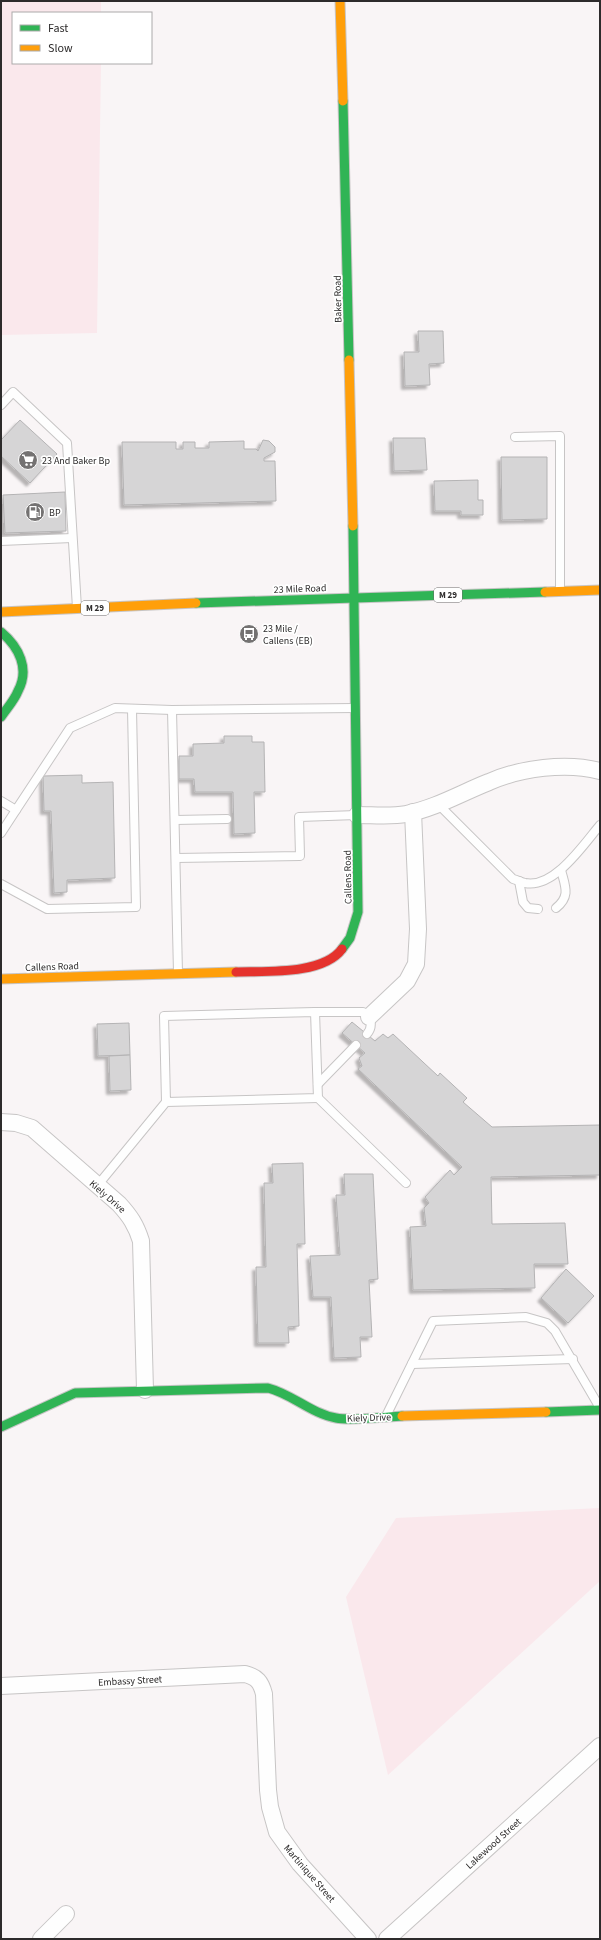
<svg xmlns="http://www.w3.org/2000/svg" width="601" height="1940" font-family="'Source Sans 3',sans-serif">
<style>
.green{fill:#fae8ec}
.building{fill:#d6d5d6;stroke:#b4b3b4;filter:url(#shadow)}
.lines{fill:none;stroke-linecap:round;stroke-linejoin:round}
.lane-casing{stroke:#c7c5c5;stroke-width:10}
.street-casing{stroke:#c7c5c5;stroke-width:18}
.fast-casing{stroke:#c7c5c5;stroke-width:11}
.slow-casing{stroke:#c7c5c5;stroke-width:11}
.jam-casing{stroke:#c7c5c5;stroke-width:11}
.lane{stroke:#fefefe;stroke-width:8}
.street{stroke:#fefefe;stroke-width:16}
.fast{stroke:#30b455;stroke-width:9}
.slow{stroke:#ff9f0a;stroke-width:9}
.jam{stroke:#e5322d;stroke-width:9}
.labels{text-anchor:middle;stroke-width:3.5;stroke-linejoin:round;paint-order:stroke}
.shield{fill:#fff;stroke:#6c6b6b;stroke-width:1}
.shield-label{font-size:9px;font-weight:bold;fill:#2d2b2b}
.street-label{font-size:10px;fill:#2d2b2b;stroke:#fff}
.poi-label{font-size:10px;fill:#2d2b2b;stroke:#fff;text-anchor:start}
</style>
<defs>
<filter id="shadow"><feDropShadow dx="-3.5" dy="3.5" stdDeviation="1" flood-color="#0004"/></filter>
</defs>
<rect width="100%" height="100%" fill="#f9f5f6"/>
<g class="green">
<path d="M1 1H101V13H13V63H101L97 333 1 335Z"/>
<path d="M600 1508V1581L388 1775 346 1597 396 1518Z"/>
</g>
<g class="building">
<path d="M418 331H443L444 363 429 364 430 385 405 386 404 352H419Z"/>
<path d="M20 420 57 454 30 483 1 456V440Z"/>
<path d="M393 438H425L427 470 394 471Z"/>
<path d="M263 440 269 441 275 447V452L264 458V461H275L276 501 124 505 122 442H176V449H183V442H195V448H209V442L244 441V449H256L258 451Z"/>
<path d="M501 457H547V519L502 520Z"/>
<path d="M478 480V500H483V515H461V511H435L434 481Z"/>
<path d="M65 492 66 531 5 533 3 495Z"/>
<path d="M224 736H252V742H264L265 792H254L255 833 234 834 233 792H195L194 779H179V756H193V744L224 743Z"/>
<path d="M82 775V783L113 782 115 878 67 880V892L54 893 51 811H44L43 776Z"/>
<path d="M352 1022 375 1041 383 1034 388 1038 393 1034 438 1076 440 1073 467 1098 463 1102 492 1127 600 1125V1175L491 1177 492 1224 565 1223 568 1264H534L535 1288 413 1290 410 1227 426 1226 424 1208 429 1203 425 1197 450 1170 454 1175 462 1167 358 1069 362 1066 359 1058 365 1053 342 1033Z"/>
<path d="M129 1023 130 1055 98 1056 97 1024Z"/>
<path d="M130 1055 131 1090 110 1091 109 1056Z"/>
<path d="M303 1163 305 1244H297L299 1326 288 1327 289 1343H258L256 1267H266L264 1183H273L272 1164Z"/>
<path d="M344 1174H373L378 1279 369 1280 372 1337H360L361 1357 334 1358 331 1297H313L310 1256 340 1255 336 1195H345Z"/>
<path d="M566 1269 594 1296 568 1323 541 1298Z"/>
</g>
<g class="lines">
<defs>
<g id="lane">
<path d="M1 405 13 392 67 443 77 608"/>
<path d="M515 437 560 436V591"/>
<path d="M1 541 72 538"/>
<path d="M172 710 178 973"/>
<path d="M1 801 16 810 70 728 115 708 172 710 355 708"/>
<path d="M438 804 513 879C517 880 521 882 525 883 554 889 584 844 600 825"/>
<path d="M175 820 227 819"/>
<path d="M1 833 16 810"/>
<path d="M176 858 300 856 299 817 357 815"/>
<path d="M519 881 523 902 528 908 538 909"/>
<path d="M1 884 47 909 136 907 132 709"/>
<path d="M556 908C571 896 565 886 561 870"/>
<path d="M315 1012H363C372 1016 373 1027 367 1034"/>
<path d="M318 1084 356 1045"/>
<path d="M318 1098 406 1183"/>
<path d="M97 1186 166 1102 164 1016 315 1012 318 1098 166 1102"/>
<path d="M412 1364 573 1359"/>
<path d="M387 1414 433 1321 526 1317 547 1323 555 1331 600 1408"/>
</g>
<g id="street">
<path d="M357 815C373 815 391 817 406 814 436 808 461 793 489 782 521 768 566 762 600 771"/>
<path d="M369 1017 407 981 416 964 418 929 413 812"/>
<path d="M1 1122 16 1123 32 1128 119 1204C130 1216 136 1225 141 1241L145 1390"/>
<path d="M1 1686 245 1674C257 1677 261 1682 264 1694L268 1790 270 1807 277 1832 300 1864 368 1939"/>
<path d="M41 1939 66 1914"/>
<path d="M387 1939 600 1746"/>
</g>
<g id="fast">
<path d="M343 101 349 360"/>
<path d="M196 603 545 592"/>
<path d="M1 632C19 647 30 669 18 691 14 701 7 708 1 717"/>
<path d="M342 949 350 938 358 912 353 526"/>
<path d="M546 1412 600 1410"/>
<path d="M1 1427 75 1393 268 1388C292 1394 312 1414 336 1418 352 1421 384 1417 402 1416"/>
</g>
<g id="slow">
<path d="M340 1 343 101"/>
<path d="M349 360 353 526"/>
<path d="M545 592 600 590"/>
<path d="M1 612 196 603"/>
<path d="M1 979 236 972"/>
<path d="M402 1416 546 1412"/>
</g>
<path id="jam" d="M236 972C265 971 323 975 342 949"/>
</defs>
<use href="#lane" class="lane-casing"/>
<use href="#street" class="street-casing"/>
<use href="#fast" class="fast-casing"/>
<use href="#slow" class="slow-casing"/>
<use href="#jam" class="jam-casing"/>
<use href="#lane" class="lane"/>
<use href="#street" class="street"/>
<use href="#fast" class="fast"/>
<use href="#slow" class="slow"/>
<use href="#jam" class="jam"/>
</g>
<defs>
<symbol id="supermarket-disc" viewBox="-11 -11 22 22"><circle r="9.5" fill="#747272" stroke="#fff"/><path d="M-6-5.5h2.5l.6 2H6L4.5 2H-2.5L-4.4-4H-6ZM-1.5 3.2a1.3 1.3 0 1 0 .1 0ZM3 3.2a1.3 1.3 0 1 0 .1 0Z" fill="#fff"/></symbol>
<symbol id="fuel-disc" viewBox="-11 -11 22 22"><circle r="9.5" fill="#747272" stroke="#fff"/><path d="M-5.5-6h7V0h2V4h1.3V-2.5L3-4.5l.8-.8L6-3V5H2.5V1h-1V6h-7ZM-4.2-4.7v3.2H.2V-4.7Z" fill="#fff"/></symbol>
<symbol id="bus-disc" viewBox="-11 -11 22 22"><circle r="9.5" fill="#747272" stroke="#fff"/><path d="M-5-6H5V4H4V6H2V4H-2V6H-4V4H-5ZM-3.5-4V0h7V-4ZM-3.5 1.2v1.5H-2V1.2ZM2 1.2v1.5H3.5V1.2Z" fill="#fff"/></symbol>
</defs>
<g fill-rule="evenodd">
<use href="#supermarket-disc" x="17" y="449" width="22" height="22"/>
<use href="#fuel-disc" x="24" y="501" width="22" height="22"/>
<use href="#bus-disc" x="238" y="623" width="22" height="22"/>
</g>
<g class="labels">
<g class="shield">
<rect x="434" y="588" width="28" height="14" rx="3"/>
<rect x="81" y="601" width="28" height="14" rx="3"/>
</g>
<g class="shield-label">
<text x="448" y="598">M 29</text>
<text x="95" y="611">M 29</text>
</g>
<g class="street-label">
<text transform="translate(337 299) rotate(-91)" y="4">Baker Road</text>
<text transform="translate(300 588) rotate(-2)" y="4">23 Mile Road</text>
<text transform="translate(347 877) rotate(-91)" y="4">Callens Road</text>
<text transform="translate(52 966) rotate(-2)" y="4">Callens Road</text>
<text transform="translate(108 1196) rotate(41)" y="4">Kiely Drive</text>
<text transform="translate(369 1417) rotate(-2)" y="4">Kiely Drive</text>
<text transform="translate(130 1680) rotate(-3)" y="4">Embassy Street</text>
<text transform="translate(493 1843) rotate(-42)" y="4">Lakewood Street</text>
<text transform="translate(310 1873) rotate(49)" y="4">Martinique Street</text>
</g>
<g class="poi-label">
<text x="42" y="464">23 And Baker Bp</text>
<text x="49" y="516">BP</text>
<text x="263" y="632">23 Mile /<tspan x="263" dy="12">Callens (EB)</tspan></text>
</g>
</g>
<rect width="601" height="1940" fill="none" stroke="#2d2b2b" stroke-width="4"/>
<rect x="12" y="12" width="140" height="52" fill="#ffffff" stroke="#abaaaa"/>
<rect x="20" y="25" width="20" height="6" fill="#30b455" stroke="#abaaaa"/>
<text x="48" y="32" font-size="12" fill="#2d2b2b">Fast</text>
<rect x="20" y="45" width="20" height="6" fill="#ff9f0a" stroke="#abaaaa"/>
<text x="48" y="52" font-size="12" fill="#2d2b2b">Slow</text>
</svg>
